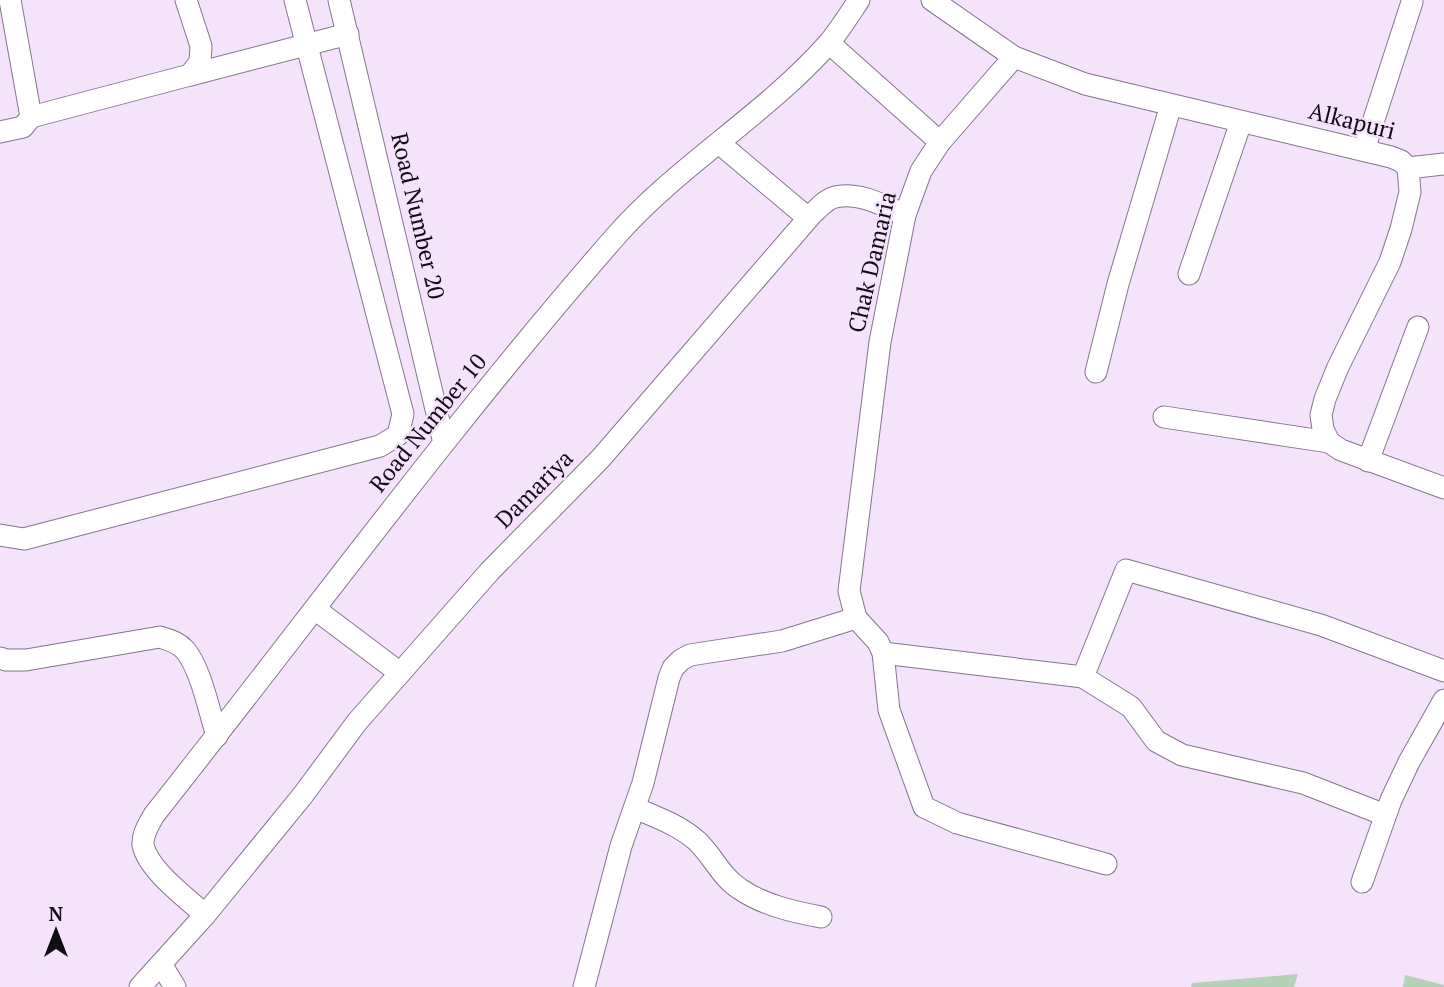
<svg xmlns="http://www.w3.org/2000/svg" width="1444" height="987" font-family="'PT Serif',serif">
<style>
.green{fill:#b5d1b7}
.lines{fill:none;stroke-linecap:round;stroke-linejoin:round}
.street-casing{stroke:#85758b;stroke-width:23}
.street{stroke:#fff;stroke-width:21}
.labels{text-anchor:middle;stroke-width:5;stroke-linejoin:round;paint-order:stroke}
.street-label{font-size:23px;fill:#120c14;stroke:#f5e3fc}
</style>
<rect width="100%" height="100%" fill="#f5e3fc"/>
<g class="green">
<path d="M1298 974 1294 987H1191L1192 983Z"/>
<path d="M1405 975 1444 985V987H1403Z"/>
</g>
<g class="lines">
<defs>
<g id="street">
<path d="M339 0 444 443"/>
<path d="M932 0 1014 57 1085 84 1391 157 1401 161 1408 168 1410 192 1401 229 1390 262 1338 367 1325 399 1321 415 1323 429 1329 442 1341 450 1444 488"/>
<path d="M829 43 940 142"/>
<path d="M1014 57 940 142 921 171 905 215 880 342 849 591 856 618 878 642 883 653 889 710 924 807 957 823 1106 864"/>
<path d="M190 75 348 34"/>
<path d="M31 117 190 75 200 62 201 46 186 0"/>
<path d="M0 132 23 127 31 117 10 0"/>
<path d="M719 143 808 218"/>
<path d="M1364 150 1412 2"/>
<path d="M1408 168 1444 164"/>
<path d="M1189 274 1241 122"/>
<path d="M1096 372 1118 284 1171 105"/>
<path d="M1164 417 1329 442"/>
<path d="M1368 461 1418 327"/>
<path d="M0 535 24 539 380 446 398 435 403 414 295 0"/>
<path d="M315 609 400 673"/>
<path d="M883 653 1083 677 1126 570 1321 625 1444 671"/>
<path d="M0 658 6 660H26L160 637C169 640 178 642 185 650 201 669 209 711 217 736"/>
<path d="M1083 677 1131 707 1156 741 1182 755 1303 783 1385 815"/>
<path d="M635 808C656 817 679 825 697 841 713 856 721 877 740 889 763 905 794 912 821 917"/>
<path d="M1362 882 1391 800 1409 762 1444 700"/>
<path d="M205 915C187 898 148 870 143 845 142 834 149 824 154 815 307 622 453 422 615 237 678 165 764 116 828 44 839 31 849 15 859 0"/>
<path d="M161 964 175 987"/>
<path d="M140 987 205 915 303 795 357 722 490 571 601 458 812 214C819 208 826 199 835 197 858 191 885 206 905 215"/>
<path d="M584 987 621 846 643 783 669 678 673 668 681 660 690 655 782 641 856 618"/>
</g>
</defs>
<use href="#street" class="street-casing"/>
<use href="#street" class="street"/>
</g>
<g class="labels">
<g class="street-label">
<text transform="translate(1352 121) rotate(14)" y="8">Alkapuri</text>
<text transform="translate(418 216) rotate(77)" y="8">Road Number 20</text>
<text transform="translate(872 262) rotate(-77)" y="8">Chak Damaria</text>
<text transform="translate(428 423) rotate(-51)" y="8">Road Number 10</text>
<text transform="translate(534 489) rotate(-45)" y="8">Damariya</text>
</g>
</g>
<g transform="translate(56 931)" stroke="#f5e3fc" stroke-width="5" paint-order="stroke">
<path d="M0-5L12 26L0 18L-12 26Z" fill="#120c14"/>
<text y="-10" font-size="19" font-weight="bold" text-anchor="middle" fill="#120c14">N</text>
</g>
</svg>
